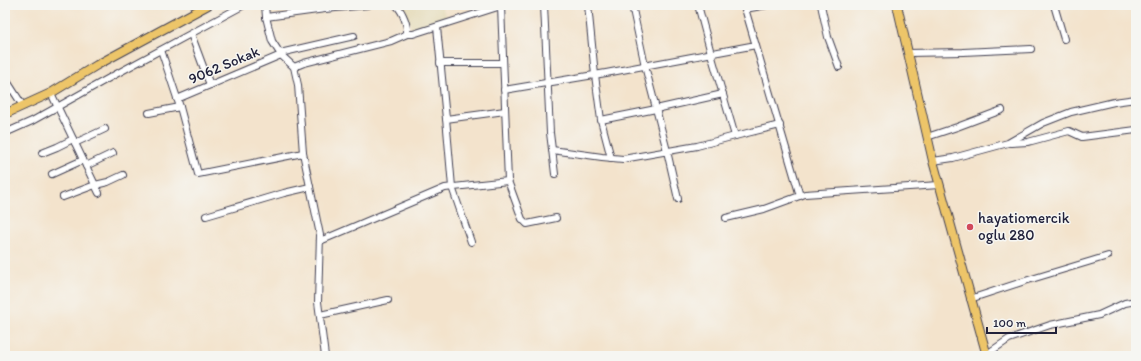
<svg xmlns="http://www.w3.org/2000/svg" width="1141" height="361" font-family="Itim,sans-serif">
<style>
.built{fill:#e5dbba}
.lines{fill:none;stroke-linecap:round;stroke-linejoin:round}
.minor-casing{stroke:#413f51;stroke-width:8}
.major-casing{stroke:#413f51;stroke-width:10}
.minor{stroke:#fff;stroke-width:6}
.major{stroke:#edc569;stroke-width:8}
.poi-dot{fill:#d1495b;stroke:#f6f6f2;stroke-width:1.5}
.labels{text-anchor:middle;stroke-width:3;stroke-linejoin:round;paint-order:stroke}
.street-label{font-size:15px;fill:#22223b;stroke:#f6f6f2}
.poi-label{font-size:15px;fill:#22223b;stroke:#f6f6f2;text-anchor:start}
</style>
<rect width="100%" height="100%" fill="#f6f6f2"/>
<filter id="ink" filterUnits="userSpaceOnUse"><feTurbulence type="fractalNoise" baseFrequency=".025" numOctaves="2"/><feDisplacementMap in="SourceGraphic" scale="8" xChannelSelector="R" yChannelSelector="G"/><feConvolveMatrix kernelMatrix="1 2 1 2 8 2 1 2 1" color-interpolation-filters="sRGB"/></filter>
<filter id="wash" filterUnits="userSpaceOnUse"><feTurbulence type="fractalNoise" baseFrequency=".012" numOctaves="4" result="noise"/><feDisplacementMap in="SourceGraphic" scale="16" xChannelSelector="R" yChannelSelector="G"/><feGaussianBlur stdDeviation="0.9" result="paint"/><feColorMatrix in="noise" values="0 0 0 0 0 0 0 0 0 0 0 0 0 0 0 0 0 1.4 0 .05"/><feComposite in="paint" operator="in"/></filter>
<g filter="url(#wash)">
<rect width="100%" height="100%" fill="#f3e3cc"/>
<path class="built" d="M401 5H441L447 19 412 30 404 8Z"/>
</g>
<g filter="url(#ink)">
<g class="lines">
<defs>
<g id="minor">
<path d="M265 5 266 17 272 41 281 55 294 67 298 85 303 153 320 235 318 302 325 356"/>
<path d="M544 5 550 133 555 174"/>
<path d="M588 5 595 75 601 120 611 158"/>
<path d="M632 5 645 66 667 151 678 199"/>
<path d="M698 5 712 57 735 136"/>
<path d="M744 5 800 196"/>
<path d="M821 5 828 37 839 67"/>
<path d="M1054 5 1064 39"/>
<path d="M501 6 508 181 522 219 527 224 556 218"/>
<path d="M745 9 767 5"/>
<path d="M266 17 325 9 368 5"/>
<path d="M437 27 447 129 452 187 471 242"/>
<path d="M191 34 210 85"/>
<path d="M407 34H413L504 5"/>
<path d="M161 50 180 107 198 174 303 153"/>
<path d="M280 53 354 36"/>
<path d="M908 53 963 52 1031 49"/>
<path d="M440 63H503"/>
<path d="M294 67 304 63 391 41 407 34C408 25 403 12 396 5"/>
<path d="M5 78 23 106"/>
<path d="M504 90 606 73 756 45"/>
<path d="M51 93 99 193"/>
<path d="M177 99 281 55"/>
<path d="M149 113 180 107"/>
<path d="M446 119 505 111"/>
<path d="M601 120 656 109 723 94"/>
<path d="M5 133 32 121 118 73 244 5"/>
<path d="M927 137 957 127 1002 110"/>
<path d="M75 143 105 129"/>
<path d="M1011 143 1028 142 1069 131 1082 137 1136 130"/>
<path d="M552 150 602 157 623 159 697 146 735 136 780 125"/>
<path d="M42 153 57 147 73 139"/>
<path d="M933 161 953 158 1008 143 1043 123 1071 112 1114 102 1136 99"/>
<path d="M86 166 113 153"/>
<path d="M52 174 83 160"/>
<path d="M63 197 95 185 108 182 123 175"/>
<path d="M206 216 284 193 310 187"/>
<path d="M726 218 764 209 805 194 939 185"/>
<path d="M320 241 445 188 508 181"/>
<path d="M970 299 1025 281 1108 256"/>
<path d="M320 315 388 300"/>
<path d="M984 356 1009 339 1050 325 1099 315 1125 303 1136 301"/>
</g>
<g id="major">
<path d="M897 5 933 161 987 356"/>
<path d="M5 114 51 93 97 65 208 5"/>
</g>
</defs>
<use href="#minor" class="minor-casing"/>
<use href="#major" class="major-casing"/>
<use href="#minor" class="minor"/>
<use href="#major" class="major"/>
</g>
</g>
<circle class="poi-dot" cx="970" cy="227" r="4"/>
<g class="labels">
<g class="street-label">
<text transform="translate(224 65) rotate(-23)" y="5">9062 Sokak</text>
</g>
<g class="poi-label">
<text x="978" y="223">hayatiomercik<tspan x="978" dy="17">oglu 280</tspan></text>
</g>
</g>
<rect width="1141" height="361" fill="none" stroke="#f6f6f2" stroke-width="20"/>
<path d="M987 327v6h69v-6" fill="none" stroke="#22223b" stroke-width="2"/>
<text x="993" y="327" font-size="12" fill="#22223b" stroke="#f6f6f2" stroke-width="3" paint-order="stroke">100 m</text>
</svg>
